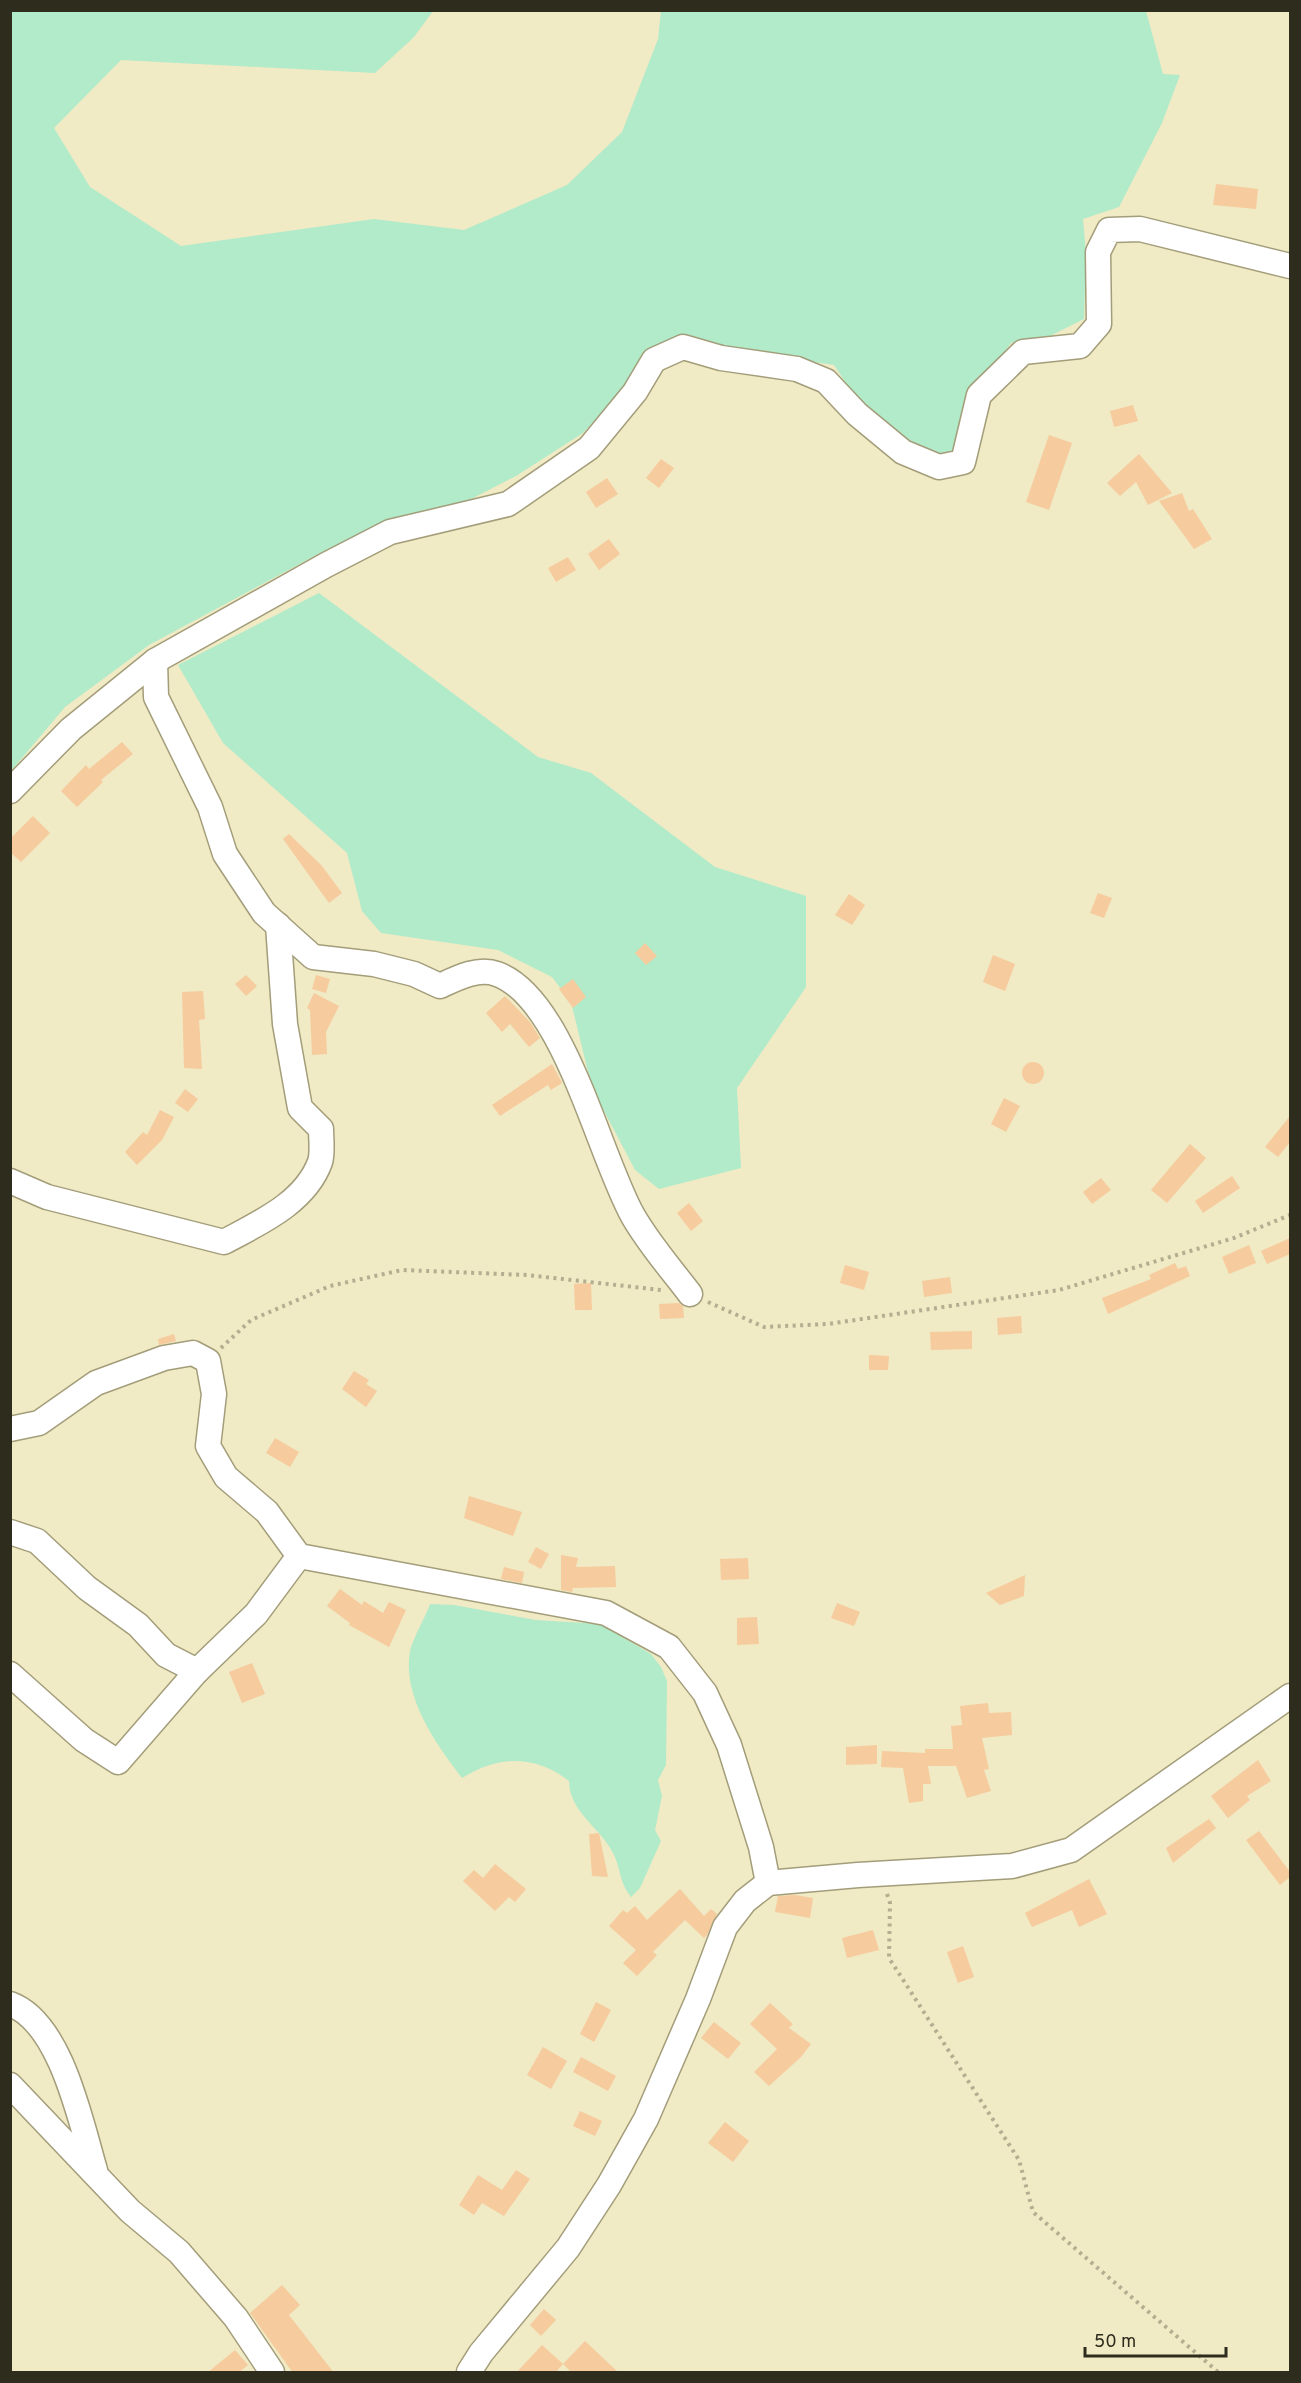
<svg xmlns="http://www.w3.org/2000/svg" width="1301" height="2383" font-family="Overpass,sans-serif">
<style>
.green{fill:#b1ebca}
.building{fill:#f6cb9e}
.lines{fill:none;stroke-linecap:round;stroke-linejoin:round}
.minor-casing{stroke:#a39d7a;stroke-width:27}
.path{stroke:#b3ae90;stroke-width:4;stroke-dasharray:3 4.5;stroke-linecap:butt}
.minor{stroke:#fff;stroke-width:24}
</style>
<rect width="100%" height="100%" fill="#f0eac5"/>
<g class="green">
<path d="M11 11H433L414 37 375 73 121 60 54 128 90 187 181 246 374 219 464 230 567 185 622 132 658 39 661 11H1146L1163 74 1180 75 1162 123 1119 207 1083 219 1086 253 1084 319 1048 337 1011 343 974 392 960 453 938 460 908 446 864 410 834 365 728 349 681 337 629 383 583 433 516 476 444 513 382 523 324 551 149 645 65 707 11 771Z"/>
<path d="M319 593 538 757 591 773 715 867 806 896V987L737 1088 741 1168 659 1189 635 1170 592 1088 571 1002 552 977 498 950 381 933 362 911 347 853 223 743 178 665Z"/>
<path d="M430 1604 454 1605 536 1620 601 1624 651 1654 661 1667 667 1681 666 1765 658 1780 662 1796 655 1830 661 1841 640 1888 631 1897C619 1883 621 1868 613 1853 601 1828 569 1812 569 1781 535 1755 499 1755 462 1778 436 1744 402 1697 410 1651 413 1638 425 1618 430 1604Z"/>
</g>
<g class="building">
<path d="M1216 184 1258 189 1256 209 1213 205Z"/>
<path d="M1133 405 1138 421 1114 427 1110 411Z"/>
<path d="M1049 435 1072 443 1049 510 1026 502Z"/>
<path d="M1139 454 1172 493 1148 505 1136 482 1120 496 1107 483Z"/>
<path d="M661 459 674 468 659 488 646 478Z"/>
<path d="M607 478 618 494 596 508 586 492Z"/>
<path d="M1182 493 1189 511 1193 509 1212 539 1194 549 1159 501Z"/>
<path d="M609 539 620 554 599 570 588 554Z"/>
<path d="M568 557 576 570 556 582 548 568Z"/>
<path d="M122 742 133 754 101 780 103 782 77 807 61 791 86 765 89 769Z"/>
<path d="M33 816 50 833 21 862 10 852V839Z"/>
<path d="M289 834 322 866 342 893 329 903 283 839Z"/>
<path d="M1098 893 1112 898 1104 918 1090 913Z"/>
<path d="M849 894 865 905 852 925 835 915Z"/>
<path d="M645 943 657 956 646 965 635 953Z"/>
<path d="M993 955 1015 964 1005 991 983 982Z"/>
<path d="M246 975 257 986 246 996 235 984Z"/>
<path d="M316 975 330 979 326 993 312 989Z"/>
<path d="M573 979 586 997 573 1008 559 989Z"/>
<path d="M203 991 205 1019 199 1020 202 1069 184 1068 182 992Z"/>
<path d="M314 993 339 1006 326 1032 327 1054 312 1055 310 1010 307 1008Z"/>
<path d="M505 996 530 1022 540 1038 529 1047 510 1024 502 1032 486 1013Z"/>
<circle cx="1033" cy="1073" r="11"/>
<path d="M552 1064 562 1083 551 1090 548 1085 500 1116 492 1105Z"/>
<path d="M185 1089 198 1099 188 1112 175 1103Z"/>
<path d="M1004 1098 1020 1106 1006 1132 991 1124Z"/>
<path d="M160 1110 174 1117 162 1140 137 1165 125 1152 143 1132 147 1135Z"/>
<path d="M1290 1116V1142L1278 1157 1265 1147Z"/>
<path d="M1190 1144 1206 1158 1167 1203 1151 1190Z"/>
<path d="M1232 1176 1240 1188 1203 1213 1195 1201Z"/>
<path d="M1101 1178 1111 1190 1092 1204 1083 1192Z"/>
<path d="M689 1203 703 1221 691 1231 677 1213Z"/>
<path d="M1290 1238V1254L1267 1264 1261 1251Z"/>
<path d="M1249 1245 1256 1263 1229 1274 1222 1257Z"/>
<path d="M1175 1263 1178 1269 1186 1266 1190 1276 1108 1314 1102 1298 1151 1279 1149 1275Z"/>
<path d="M845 1265 869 1272 864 1290 840 1283Z"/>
<path d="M950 1277 952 1293 924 1297 922 1281Z"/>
<path d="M591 1283 592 1310H575L574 1284Z"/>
<path d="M679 1303 683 1306 684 1318 660 1319 659 1304Z"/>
<path d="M1021 1316 1022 1333 998 1335 997 1318Z"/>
<path d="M972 1331V1349L931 1350 930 1332Z"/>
<path d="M174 1334 176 1341 159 1345 158 1339Z"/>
<path d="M869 1355 889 1356 888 1370H869Z"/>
<path d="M354 1371 369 1380 366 1384 377 1391 366 1407 342 1389Z"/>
<path d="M275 1438 299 1452 290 1467 266 1453Z"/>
<path d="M469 1496 522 1512 513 1536 464 1518Z"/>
<path d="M536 1547 549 1554 541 1569 528 1562Z"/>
<path d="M561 1555 578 1558 576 1567 615 1566 616 1587 573 1588 572 1592 561 1590Z"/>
<path d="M748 1558 749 1579 721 1580 720 1559Z"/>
<path d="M504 1567 524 1572 522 1583 501 1579Z"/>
<path d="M1025 1575 1024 1596 1000 1605 986 1593Z"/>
<path d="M340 1589 362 1605 364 1601 383 1613 389 1602 406 1610 389 1647 349 1625 350 1623 327 1606Z"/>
<path d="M837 1603 860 1612 854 1626 831 1618Z"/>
<path d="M757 1617 759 1644 737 1645V1618Z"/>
<path d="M252 1663 265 1694 242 1703 229 1672Z"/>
<path d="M988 1703 989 1713 1011 1712 1012 1735 982 1738 989 1769 984 1770 991 1791 967 1798 956 1766H928L931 1784H923V1801L909 1803 903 1768 881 1767 882 1751 925 1753V1749H953L951 1726 962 1725 960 1706Z"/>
<path d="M877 1745V1764L846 1765V1747Z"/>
<path d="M1258 1760 1271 1781 1247 1796 1250 1800 1228 1818 1211 1796Z"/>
<path d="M1209 1819 1216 1828 1173 1863 1166 1848Z"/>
<path d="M1259 1831 1290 1872V1877L1280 1885 1246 1840Z"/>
<path d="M599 1833 608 1877 592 1876 589 1834Z"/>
<path d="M495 1864 526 1889 515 1902 509 1897 495 1911 463 1881 474 1870 483 1878Z"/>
<path d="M1089 1879 1107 1914 1079 1927 1072 1910 1032 1927 1025 1913Z"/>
<path d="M680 1889 704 1916 711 1909 717 1914 707 1935 704 1938 685 1920 653 1952 657 1955 637 1976 623 1963 636 1950 609 1926 623 1910 627 1913 635 1906 647 1920Z"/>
<path d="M795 1895 813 1898 810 1918 775 1912 778 1896Z"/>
<path d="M873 1930 879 1950 847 1958 842 1938Z"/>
<path d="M963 1946 974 1977 958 1983 947 1952Z"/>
<path d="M596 2002 611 2010 594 2042 580 2034Z"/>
<path d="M770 2003 793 2024 789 2028 811 2044 801 2057 769 2086 754 2072 777 2049 750 2024Z"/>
<path d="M714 2022 741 2043 728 2059 701 2038Z"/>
<path d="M543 2047 567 2061 551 2089 527 2075Z"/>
<path d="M581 2057 616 2076 608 2091 573 2072Z"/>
<path d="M580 2111 602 2121 595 2136 573 2126Z"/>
<path d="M725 2122 749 2141 733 2162 708 2143Z"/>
<path d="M516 2170 530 2179 504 2216 482 2203 474 2215 459 2205 478 2175 502 2190Z"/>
<path d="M282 2285 300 2305 289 2315 334 2373H293L250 2313Z"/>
<path d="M544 2309 556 2320 541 2336 530 2325Z"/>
<path d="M585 2341 619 2373H572L563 2364Z"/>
<path d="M542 2345 563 2364 555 2373H516Z"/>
<path d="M235 2350 248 2365 238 2373H207Z"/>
</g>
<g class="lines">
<defs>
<g id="minor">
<path d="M155 661 156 697 210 807 225 854 264 913 313 957 374 964 414 974 440 986C457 978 478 967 497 974 564 998 599 1156 633 1216 649 1244 671 1269 690 1294"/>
<path d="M10 791 71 729 155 661 326 565 390 532 508 504 589 448 635 392 654 360 683 347 721 358 797 369 826 381 857 414 903 452 939 467 963 462 979 395 1023 352 1080 346 1099 324 1098 252 1109 230 1140 229 1290 266"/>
<path d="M10 1181 47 1197 224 1242C259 1223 305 1203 320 1162 323 1153 321 1139 321 1129L300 1108 285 1024 278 925"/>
<path d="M10 1429 39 1423 96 1383 164 1358 193 1353 208 1361 214 1394 208 1446 226 1477 267 1512 299 1556 606 1613 669 1647 705 1693 729 1745 761 1847 768 1883"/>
<path d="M10 1532 37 1541 87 1588 138 1625 166 1655 197 1671"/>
<path d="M10 1674 84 1740 118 1762 197 1671 256 1614 299 1556"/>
<path d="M10 2004C61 2022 81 2123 95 2170"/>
<path d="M10 2085 130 2211 179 2252 236 2318 272 2372"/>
<path d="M469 2372 481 2353 568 2248 609 2185 646 2119 698 1999 725 1927 745 1901 768 1883 858 1875 1012 1866 1071 1850 1290 1696"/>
</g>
</defs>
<use href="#minor" class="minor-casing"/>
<g class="path">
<path d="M708 1302 764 1327 828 1324 1059 1290 1234 1238 1290 1215"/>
<path d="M221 1348 251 1320 330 1286 402 1270 527 1275 661 1290"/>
<path d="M887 1894 890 1903 889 1958 1019 2160 1033 2212 1218 2372"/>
</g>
<use href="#minor" class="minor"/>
</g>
<rect width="1301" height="2383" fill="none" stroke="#2e2c1d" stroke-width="24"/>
<path d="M1085 2347v9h141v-9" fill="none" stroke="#2e2c1d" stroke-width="3"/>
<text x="1094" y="2347" font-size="18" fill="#2e2c1d" stroke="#f0eac5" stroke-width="4.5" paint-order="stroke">50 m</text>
</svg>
